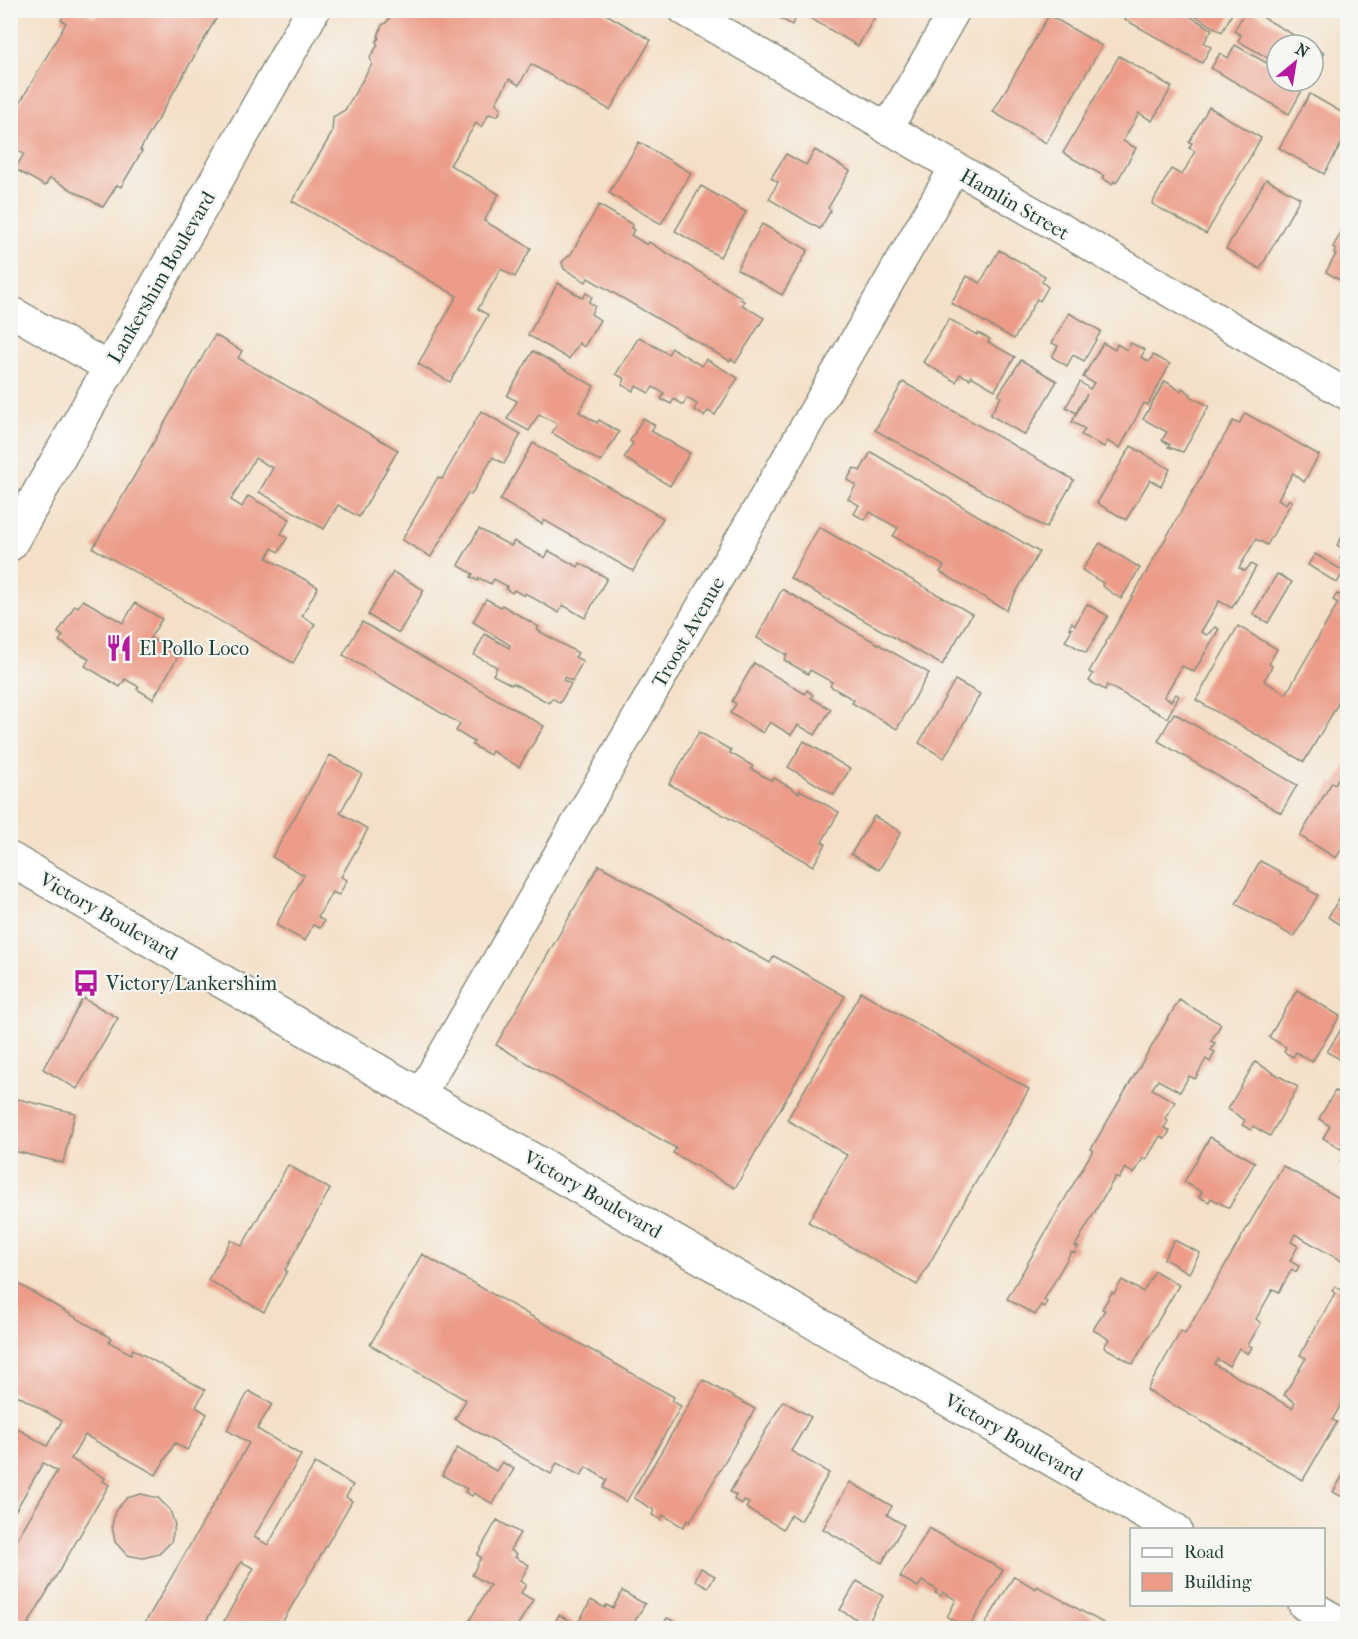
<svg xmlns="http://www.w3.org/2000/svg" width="1358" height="1639" font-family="'IM FELL French Canon',serif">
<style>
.building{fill:#ec9c88}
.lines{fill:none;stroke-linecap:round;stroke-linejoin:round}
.minor-casing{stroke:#8a8e7e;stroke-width:33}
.secondary-casing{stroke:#8a8e7e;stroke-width:36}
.primary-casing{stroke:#8a8e7e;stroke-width:36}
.minor{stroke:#fff;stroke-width:30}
.secondary{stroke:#fff;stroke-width:33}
.primary{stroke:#fff;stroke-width:33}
.labels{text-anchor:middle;stroke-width:4.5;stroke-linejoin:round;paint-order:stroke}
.street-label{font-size:20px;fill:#1f3d34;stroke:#f6f6f2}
.poi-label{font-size:20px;fill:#1f3d34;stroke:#f6f6f2;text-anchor:start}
</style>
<rect width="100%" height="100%" fill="#f6f6f2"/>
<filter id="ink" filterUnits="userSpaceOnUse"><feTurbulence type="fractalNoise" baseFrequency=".0167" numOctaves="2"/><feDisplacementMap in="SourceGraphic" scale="12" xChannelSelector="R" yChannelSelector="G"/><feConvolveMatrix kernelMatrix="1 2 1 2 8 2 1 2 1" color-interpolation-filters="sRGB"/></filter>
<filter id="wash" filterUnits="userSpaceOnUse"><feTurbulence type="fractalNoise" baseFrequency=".008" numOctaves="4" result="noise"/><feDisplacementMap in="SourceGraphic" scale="24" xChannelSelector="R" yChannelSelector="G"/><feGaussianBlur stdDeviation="1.35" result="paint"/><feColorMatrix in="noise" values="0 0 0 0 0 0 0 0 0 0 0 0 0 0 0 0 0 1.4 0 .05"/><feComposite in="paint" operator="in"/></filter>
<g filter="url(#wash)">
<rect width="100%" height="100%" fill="#f4e0c8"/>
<g id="blocks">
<g class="building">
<path d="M66 10H82L95 18 100 10H221L140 150 142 151 121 187 117 185 103 207 50 178 45 186 15 169 24 154 10 146V120L66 23 61 20Z"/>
<path d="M394 10H599L651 40 610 110 531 64 519 85 509 79 496 103 501 108 499 114 496 116 489 114 481 127 476 123 450 165 499 194 484 221 531 248 515 277 501 269 478 309 488 315 450 382 418 364 457 296 292 201 332 133 333 117 345 110 372 64 370 57 378 45 376 42 379 38 378 36 382 25 387 22Z"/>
<path d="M782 10H788L797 15 792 25 778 17Z"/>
<path d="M796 10H879L858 46Z"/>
<path d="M1104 10H1125L1121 17 1113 12 1111 14Z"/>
<path d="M1129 10H1179L1212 29 1204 43 1211 47 1202 63 1124 19Z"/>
<path d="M1185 10H1234L1222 32Z"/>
<path d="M1246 10H1250L1311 45H1277V63L1238 41 1241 35 1234 31Z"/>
<path d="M1049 15 1102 46 1046 143 993 112Z"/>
<path d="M1235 45 1277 69V81H1298L1305 85 1289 114 1211 68 1220 53 1228 58Z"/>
<path d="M1313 46 1324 53 1313 72Z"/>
<path d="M1119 56 1172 87 1152 121 1139 113 1123 141 1136 148 1116 183 1114 181 1112 184 1102 178 1104 176 1063 153Z"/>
<path d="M1310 94 1348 116V132L1324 174 1279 148Z"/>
<path d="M1209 107 1261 138 1206 234 1152 204 1171 169 1182 175 1195 151 1189 148 1192 143 1189 142Z"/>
<path d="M639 142 691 173 661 224 609 193Z"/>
<path d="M815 150 850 171 828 208 831 210 820 229 769 199 778 182 771 178 786 154 806 165Z"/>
<path d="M1266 179 1300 198 1260 269 1226 249Z"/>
<path d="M701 186 746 212 720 257 675 231Z"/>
<path d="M599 205 633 225 631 228 634 230 631 235 647 245 649 242 741 297 740 299 744 301 742 305 764 318 736 362 731 359 730 361 588 278 586 282 564 269 562 262 571 254Z"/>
<path d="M1348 215V285L1326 272 1336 254 1334 253 1336 249 1333 247 1345 225 1343 224Z"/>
<path d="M762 224 808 250 782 295 737 269Z"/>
<path d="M999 250 1045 276 1042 282 1048 287 1040 301 1037 299 1014 339 951 303 967 276 980 283Z"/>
<path d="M558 283 583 298 586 293 592 297 589 302 595 306 591 314 600 320 584 347 579 343 569 359 528 335Z"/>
<path d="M1069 313 1101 331 1084 361 1073 355 1067 366 1052 357 1058 346 1052 343Z"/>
<path d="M949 319 977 335 978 333 990 339 988 342 1015 357 995 390 971 376 970 379 960 374 956 382 923 362Z"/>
<path d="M215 335 242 351 238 358 398 450 359 517 338 505 324 529 259 492 273 468 255 458 231 500 242 507 248 496 290 519 281 534 287 538 279 552 272 548 267 558 318 587 302 616 315 624 293 663 93 548Z"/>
<path d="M639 337 668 354 672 348 702 366 706 359 738 378 715 415 708 411 704 416 694 410 697 404 687 398 683 405 674 399 671 404 661 399 664 393 653 387 649 393 636 386 633 391 622 385 625 379 616 374Z"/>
<path d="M1103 343 1115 350 1117 344 1127 350 1131 343 1145 350 1141 357 1149 362 1153 355 1170 364 1148 405 1144 403 1120 448 1107 441 1104 447 1081 435 1085 429 1072 422 1087 394 1076 413 1066 407 1080 382 1090 389 1094 383 1083 377Z"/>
<path d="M533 351 594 386 579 412 597 423 599 420 619 432 601 462 552 433 557 424 539 414 529 431 507 419 517 401 507 396Z"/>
<path d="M10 356 17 359 10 371Z"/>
<path d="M1021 360 1057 381 1025 435 990 415 1001 397 998 395Z"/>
<path d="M1165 381 1181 391 1182 388 1191 394 1190 396 1209 406 1183 452 1168 447 1170 445 1162 440 1167 432 1143 419Z"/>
<path d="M903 382 1074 480 1046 528 875 430Z"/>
<path d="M481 411 521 434 504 464 493 457 471 495 468 493 431 557 402 540 438 477 442 479Z"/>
<path d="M1245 413 1319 455 1304 482 1293 473 1278 499 1286 504 1289 499 1292 501 1267 545 1256 539 1239 568 1245 571 1251 564 1256 567 1232 608 1219 601 1201 632 1207 635 1215 627 1219 629 1194 672 1182 666 1164 697 1171 701 1176 694 1179 696 1167 718 1107 685 1105 690 1089 681 1093 674 1089 672 1233 421 1239 424Z"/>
<path d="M643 418 655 425 651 431 690 453 670 486 624 458 633 443 630 441Z"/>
<path d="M533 443 663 518 633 571 544 520 542 524 500 500Z"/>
<path d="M1131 446 1170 469 1161 486 1150 480 1126 520 1097 503Z"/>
<path d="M871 452 1039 552 1006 610 940 572 944 566 893 536 898 528 870 512 865 520 854 514 859 505 848 499 856 485 847 480 854 468 860 471Z"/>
<path d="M819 527 972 614 942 665 790 578Z"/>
<path d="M1348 527V563L1340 559 1345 550 1337 545Z"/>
<path d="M479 529 511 546 514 541 545 558 549 551 578 567 580 563 607 578 585 618 563 605 559 613 525 593 524 596 514 590 512 593 506 589 507 586 494 579 491 584 479 578 478 581 471 577 473 574 458 565Z"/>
<path d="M1100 543 1140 568 1121 599 1102 586 1103 583 1082 570Z"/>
<path d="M1315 554 1344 571 1337 583 1308 565Z"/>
<path d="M393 572 424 590 399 633 368 615Z"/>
<path d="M1277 574 1292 582 1268 623 1253 614Z"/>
<path d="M782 589 929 673 897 729 852 703 854 700 830 686 832 682 810 670 808 674 784 660 787 655 757 638Z"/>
<path d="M1337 594 1348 598V687L1304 762 1196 700 1238 626 1277 649 1269 664 1272 666 1264 681 1286 694 1338 603 1333 600Z"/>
<path d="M486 599 501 607 502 605 539 627 537 630 578 653 575 657 583 661 572 681 564 677 563 680 571 684 560 703 552 698 549 703 513 683 512 685 493 675 497 667 474 655 485 634 509 648 510 645 473 622Z"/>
<path d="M83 600 123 623 135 603 162 619 150 638 179 655 153 699 137 689 139 687 125 679 120 687 85 666 89 659 59 641 63 636 58 633 75 605 78 607Z"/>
<path d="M1087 604 1108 616 1086 653 1065 641 1072 629 1069 628 1072 622 1075 625Z"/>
<path d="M362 622 544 726 519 767 492 751 490 755 472 745 474 742 456 731 460 724 343 655Z"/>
<path d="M754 663 805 694 807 690 813 695 811 698 831 709 815 735 798 725 791 735 770 722 763 733 730 713 736 704 732 701Z"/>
<path d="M955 680 980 694 944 758 919 743Z"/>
<path d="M1174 713 1297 785 1281 813 1158 741Z"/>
<path d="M699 732 731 750 730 753 753 766 751 769 772 781 774 778 799 793 800 790 839 812 822 842 826 844 813 866 669 784Z"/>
<path d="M804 741 850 769 834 795 788 767Z"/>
<path d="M330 755 362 774 340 813 368 829 341 877 347 880 339 895 332 892 318 917 324 921 320 928 313 925 305 941 276 925 304 875 272 857Z"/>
<path d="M1348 763V839L1336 858 1300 836 1332 782 1335 784Z"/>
<path d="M874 816 901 832 879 870 851 854Z"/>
<path d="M1260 861 1281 872 1280 874 1309 888 1308 890 1318 895 1294 937 1236 904Z"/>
<path d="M599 865 770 963 774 956 845 996 735 1188 673 1153 676 1148 496 1045Z"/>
<path d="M1348 884V930L1328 917Z"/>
<path d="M1297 990 1340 1016 1312 1062 1296 1052 1293 1057 1284 1052 1286 1047 1269 1037Z"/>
<path d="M861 992 1029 1089 917 1285 808 1222 847 1155 787 1120Z"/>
<path d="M83 998 118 1018 77 1089 43 1069Z"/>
<path d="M1179 1000 1221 1024 1211 1041 1215 1043 1211 1050 1215 1052 1210 1062 1206 1059 1195 1079 1189 1076 1180 1092 1158 1080 1152 1089 1175 1102 1165 1119 1168 1121 1164 1128 1170 1131 1165 1139 1160 1136 1146 1160 1143 1158 1134 1174 1125 1168 1119 1179 1115 1177 1075 1246 1078 1247 1075 1253 1071 1252 1044 1300 1047 1302 1044 1307 1041 1305 1035 1315 1007 1299 1093 1150 1091 1149Z"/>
<path d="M1343 1026 1348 1029V1064L1327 1052Z"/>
<path d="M1255 1062 1298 1087 1270 1136 1253 1126 1251 1130 1242 1125 1245 1120 1228 1109Z"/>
<path d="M1335 1091 1348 1098V1166L1340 1162 1346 1152 1323 1138 1330 1126 1319 1119Z"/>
<path d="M10 1097 75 1113 63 1163 14 1151 13 1156 10 1155Z"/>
<path d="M1210 1137 1255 1162 1229 1208 1211 1198 1209 1202 1199 1197 1202 1192 1184 1182Z"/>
<path d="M288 1165 330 1189 285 1270 287 1271 264 1312 208 1280 231 1240 242 1246Z"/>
<path d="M1283 1166 1348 1203V1265L1295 1234 1291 1242 1298 1246 1290 1261 1299 1266 1296 1272 1292 1269 1279 1292 1273 1289 1256 1319 1261 1323 1248 1345 1252 1347 1248 1354 1239 1348 1229 1366 1217 1359 1214 1364 1292 1408 1295 1402 1284 1395 1306 1358 1300 1355 1335 1293 1332 1291 1335 1286 1345 1292 1348 1287V1393L1332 1420 1337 1422 1303 1480 1147 1390 1181 1331 1185 1334Z"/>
<path d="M1174 1240 1200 1253 1189 1273 1164 1259Z"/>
<path d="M422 1254 674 1397 672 1401 681 1406 626 1502 603 1488 607 1480 586 1467 581 1476 557 1463 551 1474 455 1419 466 1400 370 1345Z"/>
<path d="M1155 1271 1179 1285 1133 1364 1104 1347 1109 1339 1093 1330 1105 1310 1102 1309 1112 1292 1114 1294 1122 1280 1143 1292Z"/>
<path d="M10 1279 111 1338 109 1342 131 1354 133 1349 205 1390 196 1407 207 1414 187 1450 175 1443 156 1475 85 1435 71 1459 105 1478 103 1481 109 1485 26 1628H10V1551L57 1471 43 1463 10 1520V1428L13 1426 47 1446 62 1421 10 1391Z"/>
<path d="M703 1380 755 1409 690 1522 688 1520 683 1527 663 1515 661 1520 652 1515 654 1510 634 1498Z"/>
<path d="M249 1391 272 1404 257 1429 301 1455 254 1537 268 1545 315 1463 353 1485 346 1497 352 1501 279 1628H220L254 1568 241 1562 202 1628H142L249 1443 227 1430Z"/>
<path d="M783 1401 811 1417 791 1451 829 1473 801 1521 791 1515 783 1529 746 1508 749 1503 744 1500 742 1504 734 1500 736 1495 730 1492Z"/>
<path d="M457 1448 496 1471 502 1462 514 1469 493 1504 474 1493 472 1496 465 1492 467 1489 442 1475Z"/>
<path d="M1348 1467V1500L1333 1492Z"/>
<path d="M850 1482 892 1506 887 1515 904 1525 882 1563 823 1529Z"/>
<path d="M141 1494 158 1498 170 1510 175 1525 171 1542 159 1554 143 1558 127 1555 115 1542 112 1526 115 1511 127 1498Z"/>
<path d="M497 1520 520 1533 510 1550 517 1554 515 1557 529 1565 520 1581 526 1585 521 1593 533 1600 516 1628H473L467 1625 490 1585 472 1575 481 1557 477 1555Z"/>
<path d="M929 1528 1003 1570 969 1628 947 1617 956 1600 943 1592 941 1596 935 1593 937 1590 922 1581 918 1587 900 1577Z"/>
<path d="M701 1568 715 1576 708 1587 695 1580Z"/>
<path d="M1014 1576 1036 1589 1037 1586 1112 1628H983Z"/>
<path d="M857 1581 883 1596 867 1625 840 1610Z"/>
<path d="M622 1591 645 1604 631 1628H551L559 1615 577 1625 591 1600 605 1608 606 1605 613 1608Z"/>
<path d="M667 1618 686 1628H661Z"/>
</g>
</g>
</g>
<g filter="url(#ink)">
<use href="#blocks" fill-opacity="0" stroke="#8a8e7e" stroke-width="1.5"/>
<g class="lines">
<defs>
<g id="minor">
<path d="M684 10 1348 395"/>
<path d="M887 129 955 10"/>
<path d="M10 311 110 368"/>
<path d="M420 1095 954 169"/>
</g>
<g id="secondary">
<path d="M10 859 1175 1530"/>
<path d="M1305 1604 1347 1628"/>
</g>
<path id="primary" d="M10 544 313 10"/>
</defs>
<use href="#minor" class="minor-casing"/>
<use href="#secondary" class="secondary-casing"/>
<use href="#primary" class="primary-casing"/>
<use href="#minor" class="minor"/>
<use href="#secondary" class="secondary"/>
<use href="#primary" class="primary"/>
</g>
</g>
<defs>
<symbol id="restaurant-bare" viewBox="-9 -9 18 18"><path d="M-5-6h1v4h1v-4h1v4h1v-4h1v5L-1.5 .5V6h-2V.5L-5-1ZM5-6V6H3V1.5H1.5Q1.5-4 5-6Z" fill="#b5179e" stroke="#f6f6f2" stroke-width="2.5" paint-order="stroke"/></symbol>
<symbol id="bus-bare" viewBox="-9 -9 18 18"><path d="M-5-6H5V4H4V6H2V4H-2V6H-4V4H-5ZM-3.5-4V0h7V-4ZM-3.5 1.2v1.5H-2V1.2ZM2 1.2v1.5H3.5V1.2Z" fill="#b5179e" stroke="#f6f6f2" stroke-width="2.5" paint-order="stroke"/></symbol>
</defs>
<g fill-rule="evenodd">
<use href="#restaurant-bare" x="100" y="629" width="38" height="38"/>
<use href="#bus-bare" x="67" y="964" width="38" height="38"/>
</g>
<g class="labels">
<g class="street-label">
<text transform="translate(1015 204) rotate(30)" y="7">Hamlin Street</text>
<text transform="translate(161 277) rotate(-60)" y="7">Lankershim Boulevard</text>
<text transform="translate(688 632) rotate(-60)" y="7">Troost Avenue</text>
<text transform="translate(109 916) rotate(30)" y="7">Victory Boulevard</text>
<text transform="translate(593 1194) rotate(30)" y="7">Victory Boulevard</text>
<text transform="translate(1014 1437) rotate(30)" y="7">Victory Boulevard</text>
</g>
<g class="poi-label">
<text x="139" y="655">El Pollo Loco</text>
<text x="106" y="990">Victory/Lankershim</text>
</g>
</g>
<rect width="1358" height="1639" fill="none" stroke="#f6f6f2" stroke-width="36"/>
<rect x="1130" y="1528" width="195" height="78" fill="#f6f6f2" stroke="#a0aca6" stroke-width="1.5"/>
<rect x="1142" y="1548" width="30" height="9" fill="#ffffff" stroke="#a0aca6" stroke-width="1.5"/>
<text x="1184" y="1558" font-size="18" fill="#1f3d34">Road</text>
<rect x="1142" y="1573" width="30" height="18" fill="#ec9c88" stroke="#a0aca6" stroke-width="1.5"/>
<text x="1184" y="1588" font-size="18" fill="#1f3d34">Building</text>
<g transform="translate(1295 63) rotate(30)"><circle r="28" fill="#f6f6f2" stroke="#a0aca6" stroke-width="1.5"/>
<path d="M0-4.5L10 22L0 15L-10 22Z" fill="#b5179e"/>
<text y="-9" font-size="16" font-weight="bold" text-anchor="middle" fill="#1f3d34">N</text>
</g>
</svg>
